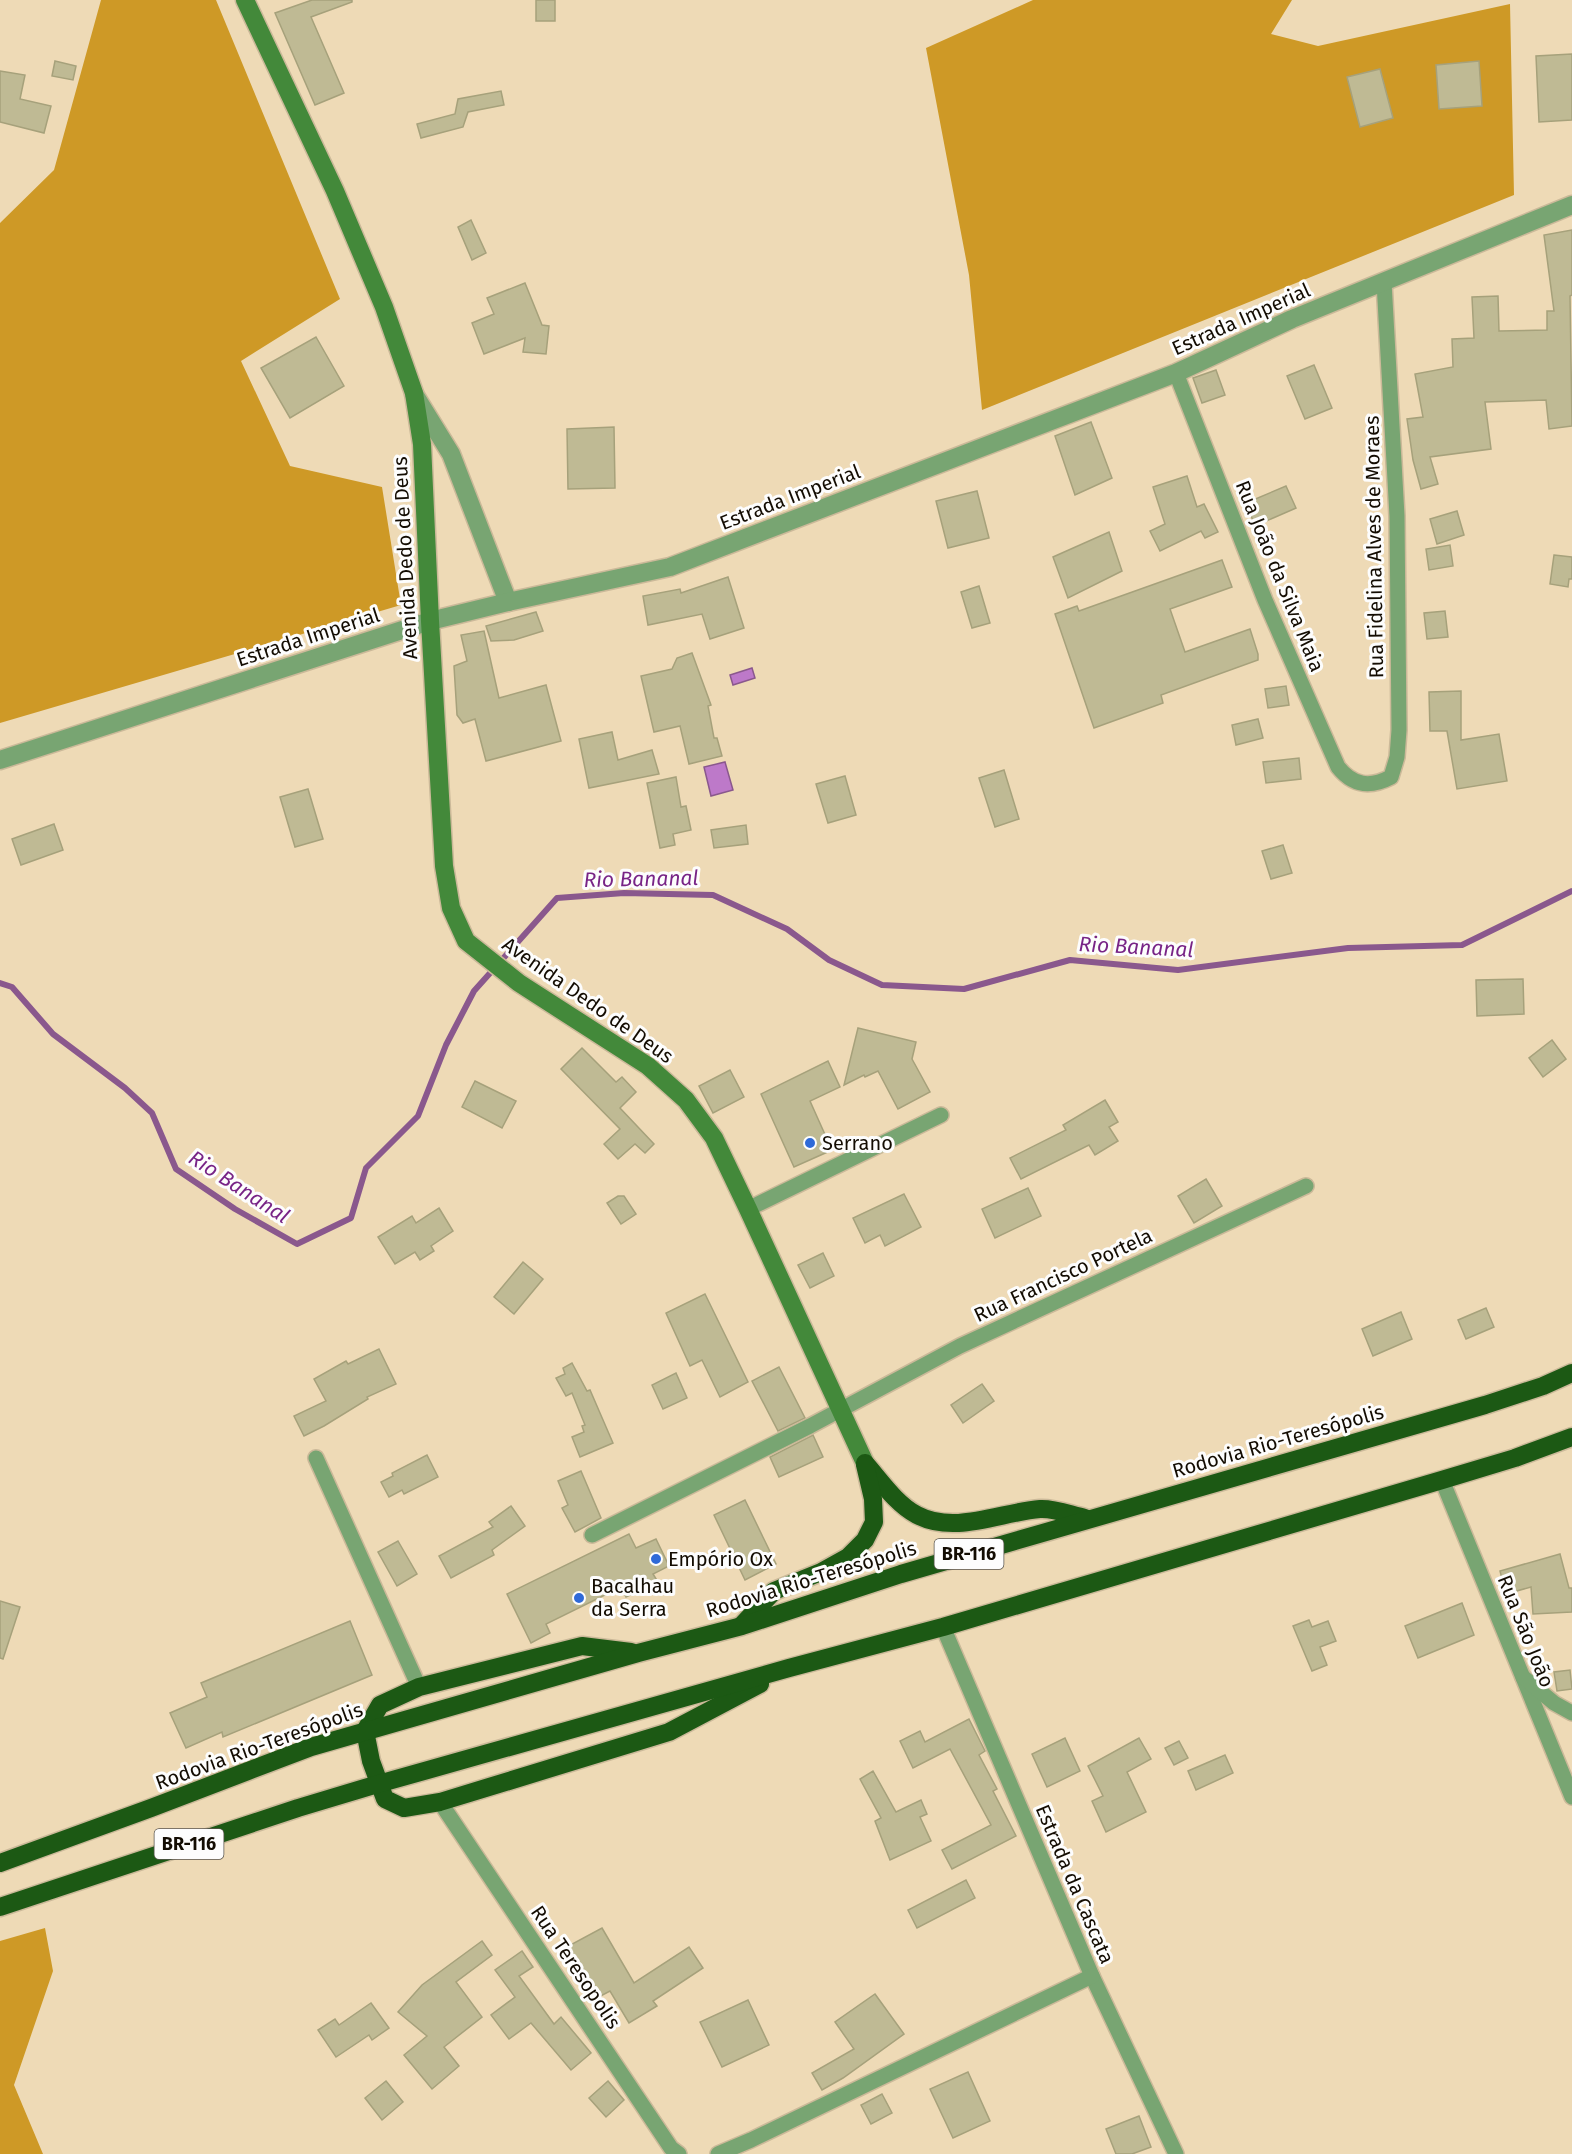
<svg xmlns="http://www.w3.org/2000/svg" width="1572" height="2154" font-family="'Fira Sans',sans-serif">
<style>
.forest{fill:#ce9926}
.water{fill:#bd79c9;stroke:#8a588d;stroke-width:1.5}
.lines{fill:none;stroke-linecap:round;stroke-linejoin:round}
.stream{stroke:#8a588d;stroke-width:6}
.building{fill:#bfba94;stroke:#a6a17b;stroke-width:1.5}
.minor-casing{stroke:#cbb999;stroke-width:18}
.tertiary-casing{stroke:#cbb999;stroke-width:21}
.secondary-casing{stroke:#cbb999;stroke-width:21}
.motorway-casing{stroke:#cbb999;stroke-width:21}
.minor{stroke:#78a572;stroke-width:15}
.tertiary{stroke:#78a572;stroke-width:18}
.secondary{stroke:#43893a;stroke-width:18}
.motorway{stroke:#1c5914;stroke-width:18}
.poi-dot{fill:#2f6ad8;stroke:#fdfdfd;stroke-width:2}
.labels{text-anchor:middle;stroke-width:6;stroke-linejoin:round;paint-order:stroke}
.shield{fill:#fdfdfd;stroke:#59544d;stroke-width:1.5}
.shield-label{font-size:18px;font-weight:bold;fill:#130c02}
.street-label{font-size:20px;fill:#130c02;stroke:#fdfdfd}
.poi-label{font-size:20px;fill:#130c02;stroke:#fdfdfd;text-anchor:start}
.water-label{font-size:21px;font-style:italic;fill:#782486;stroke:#fdfdfd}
</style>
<rect width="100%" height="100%" fill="#eedab6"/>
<g class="forest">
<path d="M101 0H216L340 299 241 361 290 466 382 487 401 605 0 723V223L54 170Z"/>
<path d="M1033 0H1292L1271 34 1318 46 1510 4 1514 195 982 410 969 275 926 48Z"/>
<path d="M45 1928 53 1971 14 2085 43 2154H0V1941Z"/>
</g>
<g class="water">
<path d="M752 668 755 678 733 685 730 675Z"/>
<path d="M725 762 733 790 711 796 704 767Z"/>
</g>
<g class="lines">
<path class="stream" d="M0 983 12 987 53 1034 125 1088 152 1113 176 1169 235 1209 297 1244 351 1218 366 1168 418 1116 446 1045 474 991 557 898 624 893 713 895 787 929 829 960 882 985 964 989 1070 960 1178 970 1348 948 1462 945 1572 891"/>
</g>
<g class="building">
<path d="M312 0H352V2L311 17 344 93 315 105 275 13Z"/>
<rect x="536" y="0" width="19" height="21"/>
<path d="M1572 54V120L1539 122 1536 56Z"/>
<path d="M55 61 76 66 73 80 52 76Z"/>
<path d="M1479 61 1482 106 1439 109 1436 65Z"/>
<path d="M1380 69 1393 118 1360 127 1347 77Z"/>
<path d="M0 71 25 75 20 99 51 106 44 133 0 122Z"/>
<path d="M501 91 504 105 468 112 463 127 421 138 417 124 455 114 458 99Z"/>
<path d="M471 220 486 253 472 260 458 227Z"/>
<path d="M1572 230V295L1570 296 1572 426 1549 429 1546 400 1485 402 1491 449 1430 457 1438 484 1421 489 1413 460 1407 419 1423 417 1415 374 1453 367 1452 339 1474 338 1472 297 1498 296 1499 331 1547 330V311H1554L1544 235Z"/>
<path d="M525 283 542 325 549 326 546 354 523 352 525 338 484 354 472 323 494 314 487 298Z"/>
<path d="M316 337 344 386 290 418 261 368Z"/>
<path d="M1314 365 1332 408 1305 419 1287 376Z"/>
<path d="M1216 370 1225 395 1202 403 1193 378Z"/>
<path d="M1091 422 1112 478 1075 495 1055 436Z"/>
<path d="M614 427 615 488 568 489 567 429Z"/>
<path d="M1187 476 1197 507 1204 504 1218 532 1205 538 1201 531 1160 551 1150 531 1165 524 1153 487Z"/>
<path d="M1286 486 1296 508 1255 526 1246 503Z"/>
<path d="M977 491 989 538 948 548 936 501Z"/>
<path d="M1457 511 1464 535 1437 544 1430 519Z"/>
<path d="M1109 532 1122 571 1068 598 1053 557Z"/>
<path d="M1450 545 1453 566 1429 570 1426 549Z"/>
<path d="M1554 555 1572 557V579H1569L1568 587 1550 584Z"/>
<path d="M1222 560 1232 587 1170 609 1185 652 1250 629 1258 654V660L1161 695 1163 703 1094 728 1055 614 1077 606 1079 611Z"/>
<path d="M728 577 744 628 710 639 702 614 648 625 643 596 680 589 681 593Z"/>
<path d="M979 586 990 623 972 628 961 592Z"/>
<path d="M1445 611 1448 637 1427 639 1424 613Z"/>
<path d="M536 612 543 631 514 640 491 641 486 626Z"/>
<path d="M484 631 499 698 546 685 561 741 486 761 475 719 463 723 457 715 454 666 467 661 461 635Z"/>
<path d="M692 653 711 705 708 706 714 738H717L722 756 689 764 680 726 654 732 641 676 672 669 677 658Z"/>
<path d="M1286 686 1289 705 1268 708 1265 689Z"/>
<path d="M1461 691V740L1499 734 1507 781 1457 789 1447 731H1430L1429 692Z"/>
<path d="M1258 719 1263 738 1236 745 1232 725Z"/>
<path d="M612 732 618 760 652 750 659 774 589 788 579 739Z"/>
<path d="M1299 758 1301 779 1266 783 1263 762Z"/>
<path d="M1004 770 1019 819 995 827 979 778Z"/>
<path d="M845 776 856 815 828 823 816 784Z"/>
<path d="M676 777 681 807 686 806 691 830 673 834 675 845 660 848 647 783Z"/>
<path d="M308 789 323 839 295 847 280 797Z"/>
<path d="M54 824 63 850 21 865 12 839Z"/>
<path d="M746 825 748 844 714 848 711 830Z"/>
<path d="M1283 845 1292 873 1271 879 1262 851Z"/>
<path d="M1523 979 1524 1014 1477 1016 1476 980Z"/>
<path d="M858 1028 916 1042 912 1059 930 1092 898 1109 878 1071 865 1077 864 1075 844 1085Z"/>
<path d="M1552 1040 1566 1059 1543 1077 1529 1058Z"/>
<path d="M582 1048 616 1082 622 1077 636 1092 620 1108 654 1144 645 1153 635 1144 618 1159 604 1144 620 1129 561 1069Z"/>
<path d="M828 1061 840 1087 810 1101 832 1150 794 1167 761 1094Z"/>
<path d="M730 1070 744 1097 713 1113 699 1086Z"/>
<path d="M475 1081 516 1101 502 1128 462 1107Z"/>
<path d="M1105 1100 1118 1122 1109 1127 1118 1141 1095 1155 1089 1145 1021 1179 1010 1158 1066 1130 1063 1125Z"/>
<path d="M1206 1179 1222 1206 1194 1223 1178 1196Z"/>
<path d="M1028 1188 1041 1216 995 1238 982 1209Z"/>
<path d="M904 1194 921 1227 885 1246 880 1235 865 1243 853 1218Z"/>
<path d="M618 1196H624L636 1214 621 1224 607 1203Z"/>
<path d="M439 1208 453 1231 431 1246 434 1251 420 1260 415 1252 395 1264 378 1237 412 1216 416 1223Z"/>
<path d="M823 1253 834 1276 810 1288 798 1265Z"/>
<path d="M523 1262 543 1279 514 1314 494 1297Z"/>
<path d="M705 1294 748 1382 720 1397 702 1360 690 1366 666 1313Z"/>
<path d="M1486 1308 1494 1327 1466 1339 1458 1320Z"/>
<path d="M1401 1312 1412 1339 1373 1356 1362 1329Z"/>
<path d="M379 1349 396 1384 367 1397 368 1399 324 1426 304 1436 294 1416 326 1401 314 1379 346 1361 348 1364Z"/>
<path d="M572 1363 587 1391 590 1390 613 1443 580 1457 572 1437 584 1432 582 1426 585 1425 572 1393 566 1396 556 1378 565 1374 563 1368Z"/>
<path d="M779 1367 805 1418 778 1431 752 1381Z"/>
<path d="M676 1373 687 1398 663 1409 652 1385Z"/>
<path d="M982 1384 994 1401 963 1423 951 1405Z"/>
<path d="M813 1435 823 1457 779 1477 770 1457Z"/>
<path d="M427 1455 438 1477 404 1494 402 1490 389 1497 381 1482 393 1476 392 1473Z"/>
<path d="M581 1471 601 1518 575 1532 562 1508 568 1505 558 1481Z"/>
<path d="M745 1500 776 1564 745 1580 714 1515Z"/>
<path d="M511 1506 525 1526 492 1550 494 1555 451 1578 439 1556 493 1527 489 1522Z"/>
<path d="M629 1534 636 1548 656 1539 669 1566 653 1574 658 1582 626 1597 621 1587 546 1624 550 1633 531 1643 507 1594Z"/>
<path d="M398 1541 417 1574 397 1586 378 1552Z"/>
<path d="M1560 1554 1569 1588H1572V1612L1533 1614 1531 1587 1506 1594 1500 1571Z"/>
<path d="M0 1601 20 1607 3 1659 0 1658Z"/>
<path d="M1462 1603 1474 1635 1418 1658 1405 1626Z"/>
<path d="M1309 1620 1312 1627 1328 1621 1336 1641 1320 1647 1327 1665 1312 1671 1293 1626Z"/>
<path d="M350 1621 372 1675 223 1737 222 1732 186 1748 170 1713 207 1697 201 1683Z"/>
<path d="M1570 1670 1572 1689 1557 1691 1554 1672Z"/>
<path d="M969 1719 985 1751 979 1755 997 1789 993 1791 1016 1836 952 1869 942 1850 991 1825 950 1749 913 1768 900 1741 920 1731 925 1742Z"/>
<path d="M1065 1738 1080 1771 1047 1787 1032 1754Z"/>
<path d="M1139 1738 1151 1759 1127 1772 1146 1812 1106 1832 1092 1801 1103 1796 1088 1766Z"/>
<path d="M1179 1741 1188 1758 1174 1765 1165 1748Z"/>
<path d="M1225 1755 1233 1773 1196 1790 1188 1771Z"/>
<path d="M873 1771 896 1812 921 1800 927 1814 920 1817 931 1841 890 1860 875 1821 881 1818 860 1779Z"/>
<path d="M966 1880 975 1898 917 1928 908 1910Z"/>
<path d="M602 1928 634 1983 689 1947 703 1968 653 2001 657 2006 629 2023 610 1991 593 2000 578 1973 574 1975 561 1950Z"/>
<path d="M482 1941 492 1955 456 1982 482 2017 444 2047 459 2066 432 2089 404 2055 427 2036 398 2012 422 1985Z"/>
<path d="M522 1951 533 1967 519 1976 554 2024 561 2017 591 2053 571 2070 531 2023 509 2039 491 2015 515 1997 495 1970Z"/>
<path d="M875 1994 904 2034 843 2078 822 2090 812 2073 854 2049 835 2022Z"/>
<path d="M748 2000 769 2045 722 2067 700 2022Z"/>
<path d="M371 2003 389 2028 372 2040 369 2035 336 2057 318 2030 335 2019 339 2025Z"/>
<path d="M968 2072 990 2121 953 2138 930 2089Z"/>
<path d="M386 2081 403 2102 382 2120 365 2098Z"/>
<path d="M608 2081 624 2100 606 2117 589 2098Z"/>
<path d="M882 2094 892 2113 871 2124 861 2105Z"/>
<path d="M1139 2116 1151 2147 1132 2154H1116L1106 2129Z"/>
</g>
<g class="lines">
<defs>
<g id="minor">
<path d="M1176 373 1265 600 1338 767C1353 786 1370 788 1391 777L1397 757 1399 730 1397 516 1384 282"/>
<path d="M748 1209 941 1115"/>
<path d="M316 1458 419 1687"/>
<path d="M1442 1480 1572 1797"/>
<path d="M592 1535 810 1426 960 1346 1306 1186"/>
<path d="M943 1627 1092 1976 1176 2154"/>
<path d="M1523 1677 1554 1703 1572 1713"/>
<path d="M440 1802 671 2148 679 2154"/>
<path d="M718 2154 751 2140 1092 1976"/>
</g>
<g id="tertiary">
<path d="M414 394 451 454 508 602"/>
<path d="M0 760 430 621 508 602 670 567 1176 373 1292 319 1572 205"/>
</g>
<path id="secondary" d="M245 0 335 191 384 307 414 393 422 444 430 621 444 866 451 908 466 941 519 983 648 1066 686 1100 714 1138 748 1209 865 1463"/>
<g id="motorway">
<path d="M865 1463C880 1480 896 1504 917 1515 955 1535 1001 1512 1040 1509 1054 1508 1071 1515 1085 1518"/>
<path d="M742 1625 774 1591 821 1572 848 1557 865 1540 874 1522 873 1499 865 1465"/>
<path d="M631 1652 582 1646 419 1687 380 1705 365 1731 371 1761 385 1799 404 1808 440 1802 669 1732 760 1684"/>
<path d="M0 1863 151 1808 311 1747 638 1653 742 1626 901 1574 1485 1405 1543 1386 1572 1373"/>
<path d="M0 1907 298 1808 378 1784 789 1668 943 1627 1442 1480 1515 1458 1572 1437"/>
</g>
</defs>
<use href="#minor" class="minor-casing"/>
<use href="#tertiary" class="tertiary-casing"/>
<use href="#secondary" class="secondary-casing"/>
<use href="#motorway" class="motorway-casing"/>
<use href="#minor" class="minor"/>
<use href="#tertiary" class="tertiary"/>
<use href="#secondary" class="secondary"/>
<use href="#motorway" class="motorway"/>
</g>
<g class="poi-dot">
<circle cx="810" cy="1143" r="6"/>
<circle cx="656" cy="1559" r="6"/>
<circle cx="579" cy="1598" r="6"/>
</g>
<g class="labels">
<g class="shield">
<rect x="934.5" y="1539" width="69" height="30" rx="4.5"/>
<rect x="154.5" y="1829" width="69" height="30" rx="4.5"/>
</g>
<g class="shield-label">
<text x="969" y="1560">BR-116</text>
<text x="189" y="1850">BR-116</text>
</g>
<g class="street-label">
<text transform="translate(1241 319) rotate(-24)" y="7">Estrada Imperial</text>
<text transform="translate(790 497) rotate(-21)" y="7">Estrada Imperial</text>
<text transform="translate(1374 547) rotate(-91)" y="7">Rua Fidelina Alves de Moraes</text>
<text transform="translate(405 558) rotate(-93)" y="7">Avenida Dedo de Deus</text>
<text transform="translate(1280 576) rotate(68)" y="7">Rua João da Silva Maia</text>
<text transform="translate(308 637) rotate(-18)" y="7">Estrada Imperial</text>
<text transform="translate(588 1000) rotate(35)" y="7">Avenida Dedo de Deus</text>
<text transform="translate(1063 1275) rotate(-25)" y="7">Rua Francisco Portela</text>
<text transform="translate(1278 1441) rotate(-16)" y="7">Rodovia Rio-Teresópolis</text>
<text transform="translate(811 1579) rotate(-17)" y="7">Rodovia Rio-Teresópolis</text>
<text transform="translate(1526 1631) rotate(68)" y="7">Rua São João</text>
<text transform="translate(259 1746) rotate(-20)" y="7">Rodovia Rio-Teresópolis</text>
<text transform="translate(1075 1884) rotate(67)" y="7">Estrada da Cascata</text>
<text transform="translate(576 1967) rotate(56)" y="7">Rua Teresopolis</text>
</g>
<g class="poi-label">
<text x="822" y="1150">Serrano</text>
<text x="668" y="1566">Empório Ox</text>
<text x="591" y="1593">Bacalhau<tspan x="591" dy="23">da Serra</tspan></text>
</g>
<g class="water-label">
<text transform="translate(641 879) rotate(-1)" y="7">Rio Bananal</text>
<text transform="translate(1136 947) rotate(3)" y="7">Rio Bananal</text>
<text transform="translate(239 1187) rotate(33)" y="7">Rio Bananal</text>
</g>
</g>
</svg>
